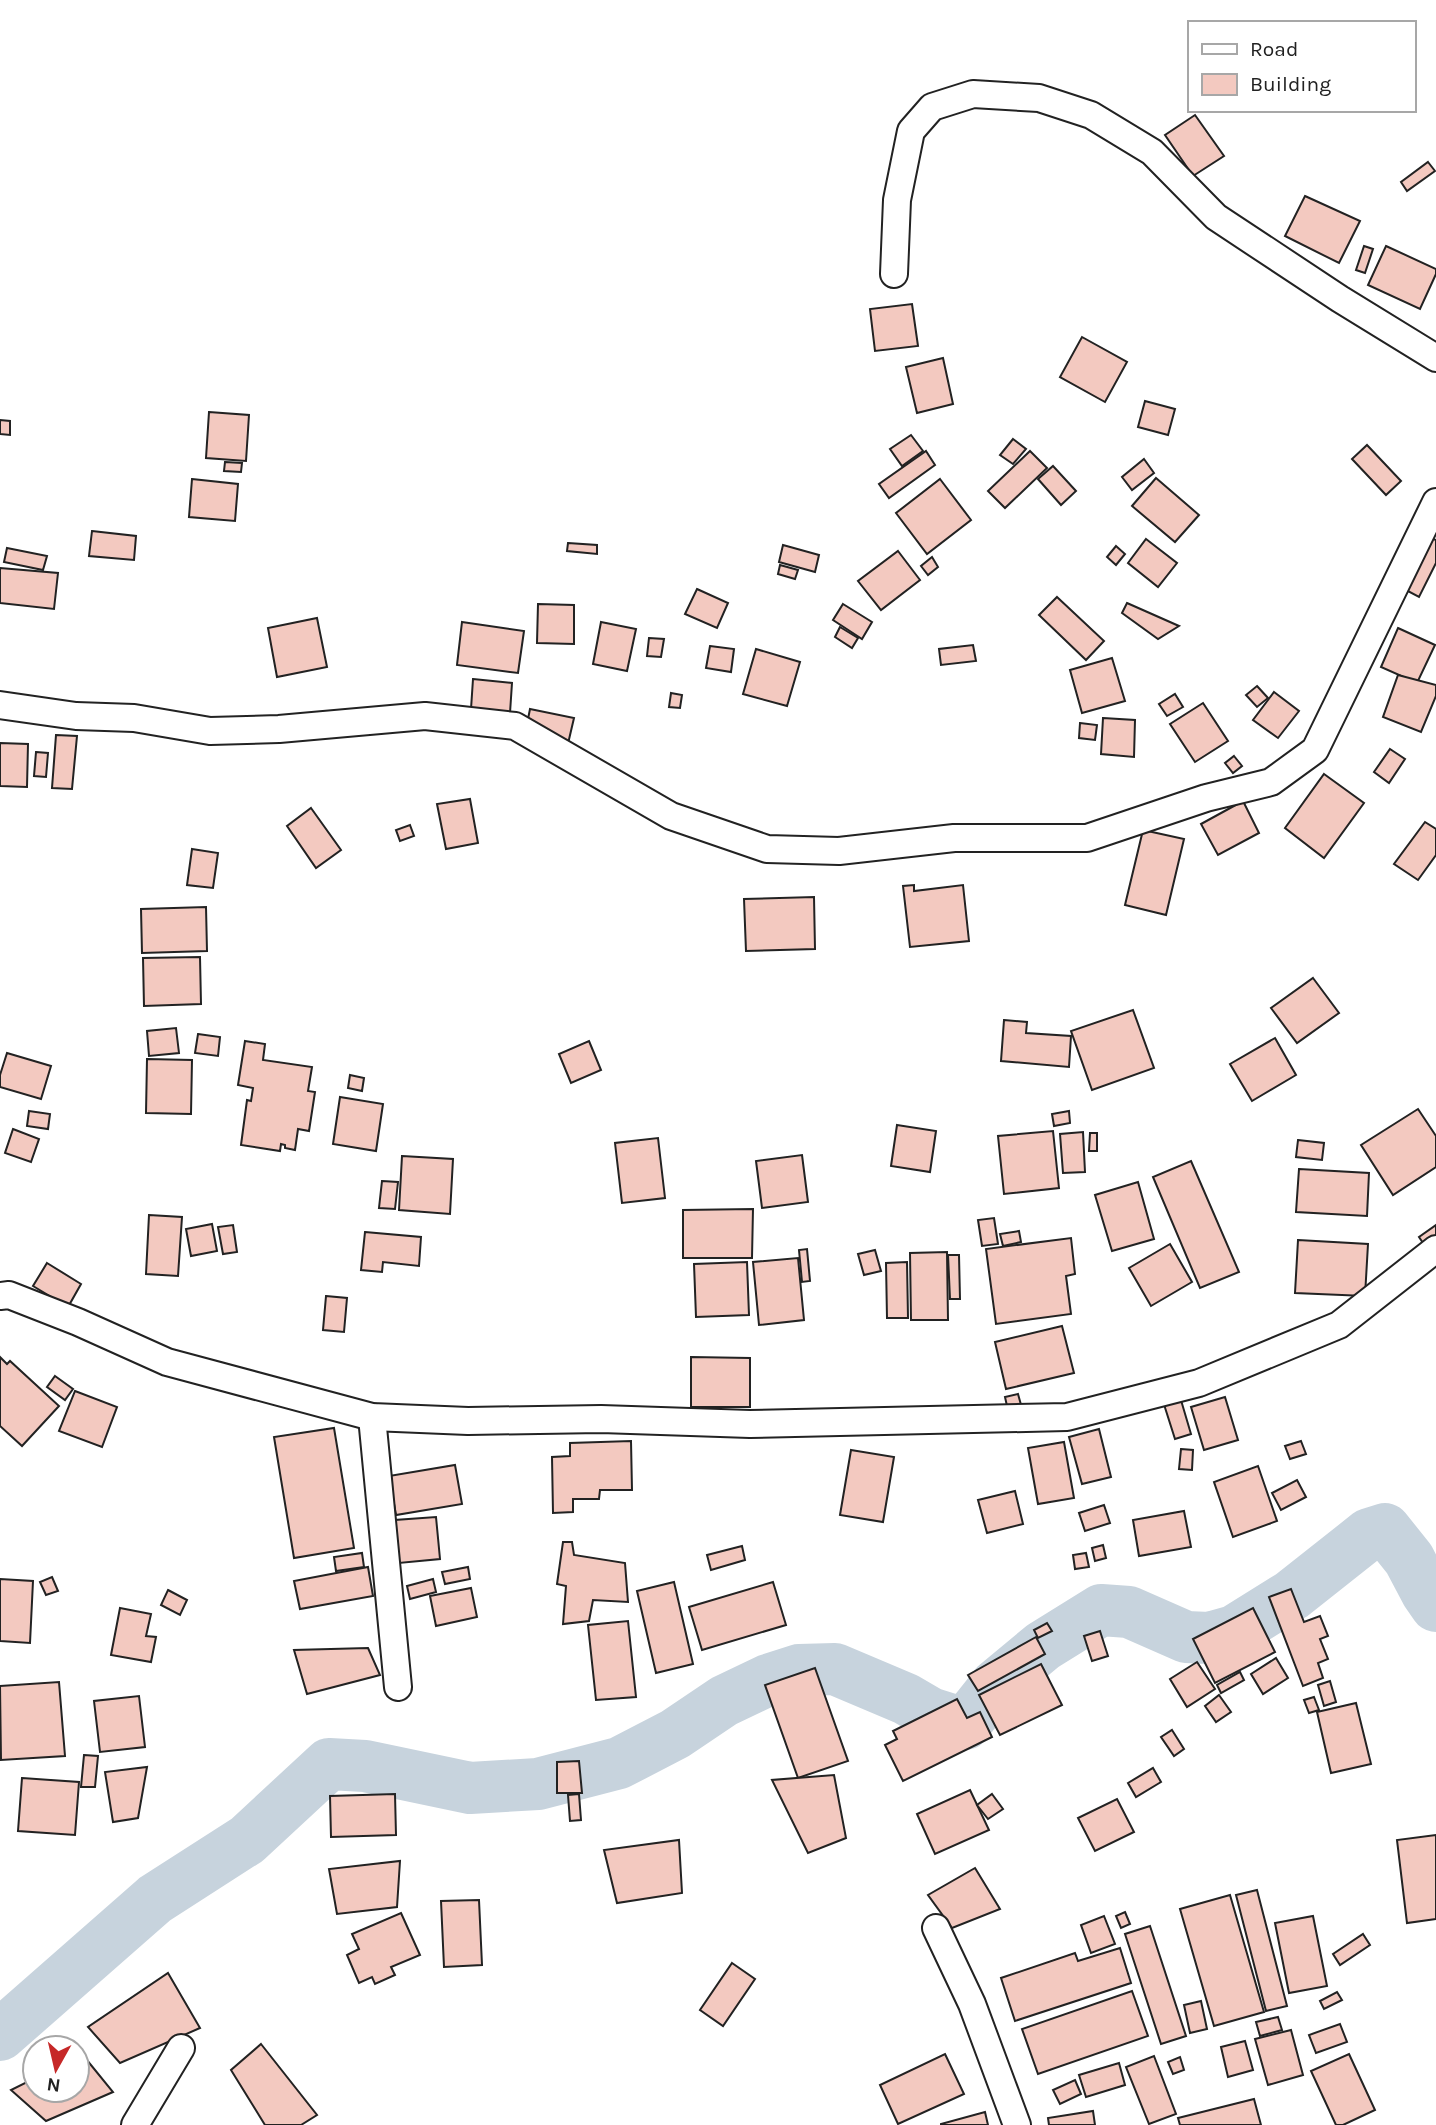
<svg xmlns="http://www.w3.org/2000/svg" width="1436" height="2125" font-family="Karla,sans-serif">
<style>
.lines{fill:none;stroke-linecap:round;stroke-linejoin:round}
.river{stroke:#c7d3dd;stroke-width:52}
.building{fill:#f3c9c0;stroke:#222;stroke-width:2}
.street-casing{stroke:#222;stroke-width:30}
.street{stroke:#fff;stroke-width:26}
</style>
<rect width="100%" height="100%" fill="#fff"/>
<g class="lines">
<path class="river" d="M0 2035 155 1899 247 1840 329 1764 365 1766 470 1788 538 1784 619 1763 675 1734 724 1701 768 1680 799 1670 835 1669 906 1699 930 1713 965 1724 996 1685 1043 1646 1101 1610 1129 1612 1186 1637 1209 1638 1234 1631 1292 1595 1369 1534 1385 1529 1409 1559 1427 1593 1436 1606"/>
</g>
<g class="building">
<path d="M1195 115 1224 156 1193 176 1165 135Z"/>
<path d="M1428 162 1435 171 1407 191 1401 182Z"/>
<path d="M1305 196 1360 221 1339 263 1285 236Z"/>
<path d="M1364 246 1373 249 1365 273 1356 270Z"/>
<path d="M1386 246 1436 269V274L1420 309 1368 285Z"/>
<path d="M912 304 918 346 875 351 870 309Z"/>
<path d="M1082 337 1127 362 1105 402 1060 377Z"/>
<path d="M943 358 953 404 917 413 906 367Z"/>
<path d="M1145 401 1175 409 1168 435 1138 427Z"/>
<path d="M209 412 249 415 246 461 206 458Z"/>
<path d="M0 420 10 421V435L0 434Z"/>
<path d="M911 435 923 451 902 466 890 449Z"/>
<path d="M1013 439 1026 449 1013 464 1000 455Z"/>
<path d="M1367 445 1401 481 1386 495 1352 459Z"/>
<path d="M926 451 935 465 889 498 879 484Z"/>
<path d="M1030 451 1047 468 1005 508 988 491Z"/>
<path d="M1144 459 1154 473 1132 490 1122 477Z"/>
<path d="M225 462 242 463 241 472 224 471Z"/>
<path d="M1053 466 1076 491 1061 505 1038 479Z"/>
<path d="M1156 478 1199 515 1175 542 1132 506Z"/>
<path d="M192 479 238 484 235 521 189 517Z"/>
<path d="M940 479 971 520 927 554 896 513Z"/>
<path d="M92 531 136 536 134 560 89 556Z"/>
<path d="M1429 537 1436 540V563L1419 597 1404 589Z"/>
<path d="M1146 539 1177 563 1158 587 1128 563Z"/>
<path d="M568 543 597 545V554L567 551Z"/>
<path d="M783 545 819 555 815 572 779 562Z"/>
<path d="M1116 546 1125 554 1116 565 1107 557Z"/>
<path d="M7 548 47 556 43 570 4 562Z"/>
<path d="M898 551 920 580 881 610 858 581Z"/>
<path d="M932 557 938 567 928 575 921 566Z"/>
<path d="M780 565 798 570 795 579 778 574Z"/>
<path d="M0 568 58 573 54 609 0 603Z"/>
<path d="M697 589 728 603 717 628 685 614Z"/>
<path d="M1057 597 1104 641 1086 660 1039 615Z"/>
<path d="M1127 603 1179 626 1158 639 1122 613Z"/>
<path d="M538 604 574 605V644L537 643Z"/>
<path d="M843 604 872 622 862 639 833 620Z"/>
<path d="M317 618 327 667 277 677 268 628Z"/>
<path d="M462 622 524 631 518 673 457 665Z"/>
<path d="M601 622 636 629 627 671 593 664Z"/>
<path d="M840 627 858 638 852 648 835 637Z"/>
<path d="M1398 628 1435 645 1417 683 1381 667Z"/>
<path d="M649 638 664 639 661 657 647 656Z"/>
<path d="M973 645 976 661 941 665 939 649Z"/>
<path d="M710 646 734 649 731 672 706 668Z"/>
<path d="M756 649 800 662 787 706 743 694Z"/>
<path d="M1112 658 1125 701 1082 713 1070 670Z"/>
<path d="M1398 675 1436 685V696L1421 732 1383 717Z"/>
<path d="M473 679 512 683 509 728 470 724Z"/>
<path d="M1257 686 1268 698 1257 707 1246 695Z"/>
<path d="M1274 692 1299 711 1278 738 1253 720Z"/>
<path d="M671 693 682 695 680 708 669 707Z"/>
<path d="M1175 694 1183 707 1167 716 1159 704Z"/>
<path d="M1203 703 1228 741 1195 762 1170 724Z"/>
<path d="M530 709 574 718 567 748 524 739Z"/>
<path d="M1103 718 1135 720 1134 757 1101 754Z"/>
<path d="M1080 723 1097 725 1095 740 1079 738Z"/>
<path d="M56 735 77 736 72 789 52 788Z"/>
<path d="M0 743 28 744 27 787 0 786Z"/>
<path d="M1390 749 1405 759 1389 783 1374 772Z"/>
<path d="M36 752 48 753 46 777 34 776Z"/>
<path d="M1234 756 1242 766 1233 773 1225 763Z"/>
<path d="M1324 774 1364 803 1324 858 1285 828Z"/>
<path d="M470 799 478 843 446 849 437 804Z"/>
<path d="M1243 801 1259 833 1218 855 1201 824Z"/>
<path d="M311 808 341 850 316 868 287 826Z"/>
<path d="M1425 822 1436 829V855L1418 880 1394 864Z"/>
<path d="M410 825 414 836 400 841 396 830Z"/>
<path d="M1143 830 1184 839 1166 915 1125 905Z"/>
<path d="M192 849 218 853 213 888 187 885Z"/>
<path d="M914 885V891L963 885 969 941 910 947 903 886Z"/>
<path d="M814 897 815 949 746 951 744 899Z"/>
<path d="M206 907 207 951 142 953 141 909Z"/>
<path d="M200 957 201 1004 144 1006 143 958Z"/>
<path d="M1313 978 1339 1013 1297 1043 1271 1008Z"/>
<path d="M1133 1010 1154 1068 1092 1090 1071 1031Z"/>
<path d="M1004 1020 1027 1022 1026 1033 1071 1036 1069 1067 1001 1061Z"/>
<path d="M176 1028 179 1053 149 1056 147 1031Z"/>
<path d="M198 1034 220 1037 218 1056 195 1053Z"/>
<path d="M1275 1038 1296 1075 1252 1101 1230 1064Z"/>
<path d="M245 1041 265 1044 263 1060 312 1067 308 1091 315 1092 309 1131 298 1129 295 1150 285 1148V1145L281 1144 280 1151 241 1145 247 1100 251 1101 253 1088 238 1085Z"/>
<path d="M589 1041 601 1070 571 1083 559 1054Z"/>
<path d="M7 1053 51 1066 41 1099 0 1087V1075Z"/>
<path d="M147 1059 192 1060 191 1114 146 1113Z"/>
<path d="M350 1075 364 1078 362 1091 348 1088Z"/>
<path d="M340 1097 383 1104 376 1151 333 1144Z"/>
<path d="M1418 1109 1436 1136V1167L1393 1195 1361 1145Z"/>
<path d="M29 1111 50 1114 48 1129 27 1126Z"/>
<path d="M1069 1111 1070 1123 1054 1126 1052 1114Z"/>
<path d="M897 1125 936 1131 930 1172 891 1166Z"/>
<path d="M13 1129 39 1139 31 1162 5 1153Z"/>
<path d="M1053 1131 1059 1188 1004 1194 998 1136Z"/>
<path d="M1083 1132 1085 1172 1063 1173 1060 1134Z"/>
<path d="M1090 1133H1097V1151H1089Z"/>
<path d="M658 1138 665 1198 622 1203 615 1143Z"/>
<path d="M1298 1140 1324 1143 1322 1160 1296 1157Z"/>
<path d="M802 1155 808 1202 762 1208 756 1161Z"/>
<path d="M402 1156 453 1159 450 1214 399 1210Z"/>
<path d="M1191 1161 1239 1272 1200 1288 1153 1177Z"/>
<path d="M1299 1169 1369 1173 1367 1216 1296 1212Z"/>
<path d="M382 1181 398 1182 395 1209 379 1208Z"/>
<path d="M1138 1182 1154 1239 1112 1251 1095 1195Z"/>
<path d="M753 1209 752 1258H683V1210Z"/>
<path d="M149 1215 182 1217 178 1276 146 1274Z"/>
<path d="M994 1218 998 1244 982 1246 978 1220Z"/>
<path d="M212 1224 217 1251 191 1256 186 1229Z"/>
<path d="M233 1225 237 1252 223 1254 218 1227Z"/>
<path d="M1436 1225V1239L1425 1246 1419 1237Z"/>
<path d="M1019 1231 1021 1242 1003 1246 1000 1234Z"/>
<path d="M365 1232 421 1237 419 1266 383 1262 382 1272 361 1270Z"/>
<path d="M1071 1238 1075 1274 1066 1276 1071 1314 996 1324 986 1249Z"/>
<path d="M1298 1240 1368 1244 1365 1296 1295 1293Z"/>
<path d="M1170 1244 1192 1282 1151 1306 1129 1268Z"/>
<path d="M807 1249 810 1281 802 1282 799 1250Z"/>
<path d="M875 1250 881 1271 864 1275 858 1254Z"/>
<path d="M947 1252 948 1320H911L910 1253Z"/>
<path d="M948 1255H959L960 1299H950Z"/>
<path d="M798 1258 804 1320 759 1325 753 1262Z"/>
<path d="M747 1262 749 1315 696 1317 694 1264Z"/>
<path d="M907 1262 908 1318H887L886 1263Z"/>
<path d="M47 1263 81 1284 68 1307 33 1286Z"/>
<path d="M326 1296 347 1298 344 1332 323 1330Z"/>
<path d="M1062 1326 1074 1373 1006 1389 995 1342Z"/>
<path d="M0 1357 7 1364 10 1361 59 1406 22 1446 0 1426Z"/>
<path d="M691 1357 750 1358V1407H691Z"/>
<path d="M55 1376 73 1389 65 1400 47 1387Z"/>
<path d="M1178 1390 1191 1434 1175 1439 1161 1395Z"/>
<path d="M75 1391 117 1407 102 1447 59 1431Z"/>
<path d="M1018 1394 1023 1412 1009 1415 1005 1397Z"/>
<path d="M1225 1397 1238 1440 1204 1450 1191 1407Z"/>
<path d="M334 1428 354 1548 294 1558 274 1437Z"/>
<path d="M1099 1429 1111 1477 1082 1484 1069 1437Z"/>
<path d="M631 1441 632 1490H600L599 1499H573V1512L553 1513 552 1457 570 1456V1443Z"/>
<path d="M1301 1441 1306 1454 1290 1459 1285 1446Z"/>
<path d="M1064 1442 1074 1498 1038 1504 1028 1448Z"/>
<path d="M1181 1449 1193 1450 1192 1470 1179 1469Z"/>
<path d="M851 1450 894 1457 883 1522 840 1515Z"/>
<path d="M455 1465 462 1504 396 1515 389 1476Z"/>
<path d="M1258 1466 1277 1521 1233 1537 1214 1482Z"/>
<path d="M1297 1480 1306 1497 1281 1510 1272 1493Z"/>
<path d="M1015 1491 1023 1524 987 1533 978 1500Z"/>
<path d="M1104 1505 1110 1523 1085 1531 1079 1513Z"/>
<path d="M1184 1511 1191 1547 1139 1556 1133 1520Z"/>
<path d="M436 1517 440 1559 399 1563 395 1520Z"/>
<path d="M563 1542H572L574 1555 625 1563 628 1602 593 1600 589 1621 563 1624 566 1586 557 1584Z"/>
<path d="M1103 1545 1106 1558 1095 1561 1092 1548Z"/>
<path d="M742 1546 745 1560 711 1570 707 1555Z"/>
<path d="M362 1553 364 1567 336 1571 334 1557Z"/>
<path d="M1086 1553 1089 1567 1075 1569 1073 1555Z"/>
<path d="M368 1567 373 1596 300 1609 294 1581Z"/>
<path d="M468 1567 470 1579 445 1584 442 1572Z"/>
<path d="M52 1577 58 1591 46 1595 40 1582Z"/>
<path d="M0 1579 33 1581 30 1643 0 1641Z"/>
<path d="M433 1579 436 1592 410 1599 407 1586Z"/>
<path d="M674 1582 693 1664 656 1673 637 1591Z"/>
<path d="M773 1582 786 1625 702 1650 689 1607Z"/>
<path d="M471 1588 477 1617 436 1626 430 1596Z"/>
<path d="M1291 1589 1304 1622 1320 1616 1328 1636 1320 1639 1328 1659 1318 1663 1323 1678 1303 1686 1269 1597Z"/>
<path d="M168 1590 187 1600 180 1615 161 1605Z"/>
<path d="M120 1608 151 1614 146 1636 156 1637 151 1662 111 1655Z"/>
<path d="M1253 1608 1275 1652 1215 1683 1193 1639Z"/>
<path d="M628 1621 636 1697 596 1700 588 1625Z"/>
<path d="M1047 1623 1052 1631 1038 1638 1034 1630Z"/>
<path d="M1100 1631 1108 1656 1092 1661 1084 1636Z"/>
<path d="M1036 1637 1045 1654 978 1691 968 1675Z"/>
<path d="M368 1648 380 1675 307 1694 294 1650Z"/>
<path d="M1276 1658 1288 1678 1263 1694 1251 1674Z"/>
<path d="M1197 1662 1215 1689 1187 1707 1170 1679Z"/>
<path d="M1041 1664 1062 1705 1000 1735 979 1695Z"/>
<path d="M815 1668 848 1761 798 1778 765 1685Z"/>
<path d="M1240 1672 1244 1680 1221 1693 1217 1685Z"/>
<path d="M1330 1681 1336 1702 1324 1706 1318 1685Z"/>
<path d="M59 1682 65 1756 1 1760 0 1686Z"/>
<path d="M1219 1695 1231 1712 1216 1722 1205 1706Z"/>
<path d="M139 1696 145 1747 100 1752 94 1701Z"/>
<path d="M1314 1697 1319 1710 1309 1713 1304 1700Z"/>
<path d="M957 1699 967 1718 980 1712 992 1737 903 1781 885 1745 897 1739 893 1731Z"/>
<path d="M1356 1703 1371 1764 1331 1773 1317 1712Z"/>
<path d="M1172 1730 1184 1749 1174 1756 1161 1737Z"/>
<path d="M84 1755 98 1756 95 1787H81Z"/>
<path d="M579 1761 582 1793H557V1762Z"/>
<path d="M147 1767 138 1818 113 1822 105 1772Z"/>
<path d="M1153 1768 1161 1782 1136 1797 1128 1783Z"/>
<path d="M834 1775 846 1838 808 1853 772 1780Z"/>
<path d="M22 1778 79 1782 75 1835 18 1831Z"/>
<path d="M970 1790 989 1830 935 1854 917 1814Z"/>
<path d="M395 1794 396 1835 331 1837 330 1796Z"/>
<path d="M579 1794 581 1820 570 1821 568 1795Z"/>
<path d="M992 1794 1003 1809 988 1819 977 1805Z"/>
<path d="M1117 1799 1134 1832 1095 1851 1078 1818Z"/>
<path d="M1436 1835V1919L1407 1923 1397 1840Z"/>
<path d="M679 1840 682 1893 617 1903 604 1850Z"/>
<path d="M400 1861 397 1907 337 1914 329 1869Z"/>
<path d="M975 1868 1000 1909 952 1928 928 1895Z"/>
<path d="M1257 1890 1287 2006 1266 2011 1236 1895Z"/>
<path d="M1230 1895 1264 2012 1214 2026 1180 1909Z"/>
<path d="M479 1900 482 1965 444 1967 441 1901Z"/>
<path d="M1125 1912 1130 1924 1121 1928 1116 1916Z"/>
<path d="M401 1913 420 1955 391 1967 395 1975 375 1984 372 1977 359 1983 347 1955 359 1949 352 1934Z"/>
<path d="M1104 1916 1115 1944 1091 1953 1081 1925Z"/>
<path d="M1313 1916 1327 1986 1289 1993 1275 1923Z"/>
<path d="M1150 1926 1186 2036 1161 2044 1125 1934Z"/>
<path d="M1363 1934 1370 1945 1340 1965 1333 1954Z"/>
<path d="M1120 1948 1131 1983 1015 2021 1001 1978 1075 1953 1078 1961Z"/>
<path d="M732 1963 755 1979 723 2026 700 2010Z"/>
<path d="M168 1973 200 2028 120 2063 88 2027Z"/>
<path d="M1132 1991 1148 2036 1038 2074 1022 2029Z"/>
<path d="M1337 1992 1342 2000 1324 2009 1320 2001Z"/>
<path d="M1201 2001 1207 2029 1190 2033 1184 2005Z"/>
<path d="M1278 2017 1282 2030 1260 2036 1256 2022Z"/>
<path d="M1340 2024 1347 2042 1316 2053 1309 2035Z"/>
<path d="M1291 2030 1303 2075 1268 2085 1255 2039Z"/>
<path d="M1245 2041 1253 2070 1228 2077 1221 2047Z"/>
<path d="M261 2044 317 2115 301 2125H265L231 2070Z"/>
<path d="M82 2054 113 2092 46 2121 11 2090 35 2078V2090H77V2056Z"/>
<path d="M945 2054 964 2094 898 2124 880 2085Z"/>
<path d="M1349 2054 1375 2110 1343 2125H1336L1311 2071Z"/>
<path d="M1154 2056 1176 2114 1149 2124 1126 2067Z"/>
<path d="M1180 2057 1184 2070 1173 2074 1168 2062Z"/>
<path d="M1119 2063 1125 2085 1086 2097 1079 2075Z"/>
<path d="M1075 2080 1081 2094 1060 2104 1053 2090Z"/>
<path d="M1254 2099 1261 2125H1180L1178 2118Z"/>
<path d="M1093 2111 1095 2125H1049L1048 2118Z"/>
<path d="M985 2112 988 2125H941V2124Z"/>
</g>
<g class="lines">
<defs>
<g id="street">
<path d="M894 274 897 200 911 131 932 107 973 94 1039 98 1091 115 1152 152 1216 217 1340 299 1436 358"/>
<path d="M0 705 76 716 134 718 210 731 279 729 425 716 515 726 671 816 767 849 839 851 954 838H1087L1206 798 1271 782 1315 750 1436 502"/>
<path d="M0 1296 9 1295 78 1322 167 1362 372 1417 468 1421 601 1419 750 1424 1067 1417 1199 1383 1339 1325 1436 1249"/>
<path d="M372 1417 398 1687"/>
<path d="M936 1928 972 2004 1017 2125"/>
<path d="M135 2125 181 2048"/>
</g>
</defs>
<use href="#street" class="street-casing"/>
<use href="#street" class="street"/>
</g>
<rect x="1188" y="21" width="228" height="91" fill="#ffffff" stroke="#a7a7a7" stroke-width="2"/>
<rect x="1202" y="44" width="35" height="10" fill="#ffffff" stroke="#a7a7a7" stroke-width="2"/>
<text x="1250" y="56" font-size="21" fill="#222222">Road</text>
<rect x="1202" y="74" width="35" height="21" fill="#f3c9c0" stroke="#a7a7a7" stroke-width="2"/>
<text x="1250" y="91" font-size="21" fill="#222222">Building</text>
<g transform="translate(56 2069) rotate(188)"><circle r="33" fill="#ffffff" stroke="#a7a7a7" stroke-width="2"/>
<path d="M0-5L12 26L0 18L-12 26Z" fill="#c62828"/>
<text y="-10" font-size="19" font-weight="bold" text-anchor="middle" fill="#222222">N</text>
</g>
</svg>
